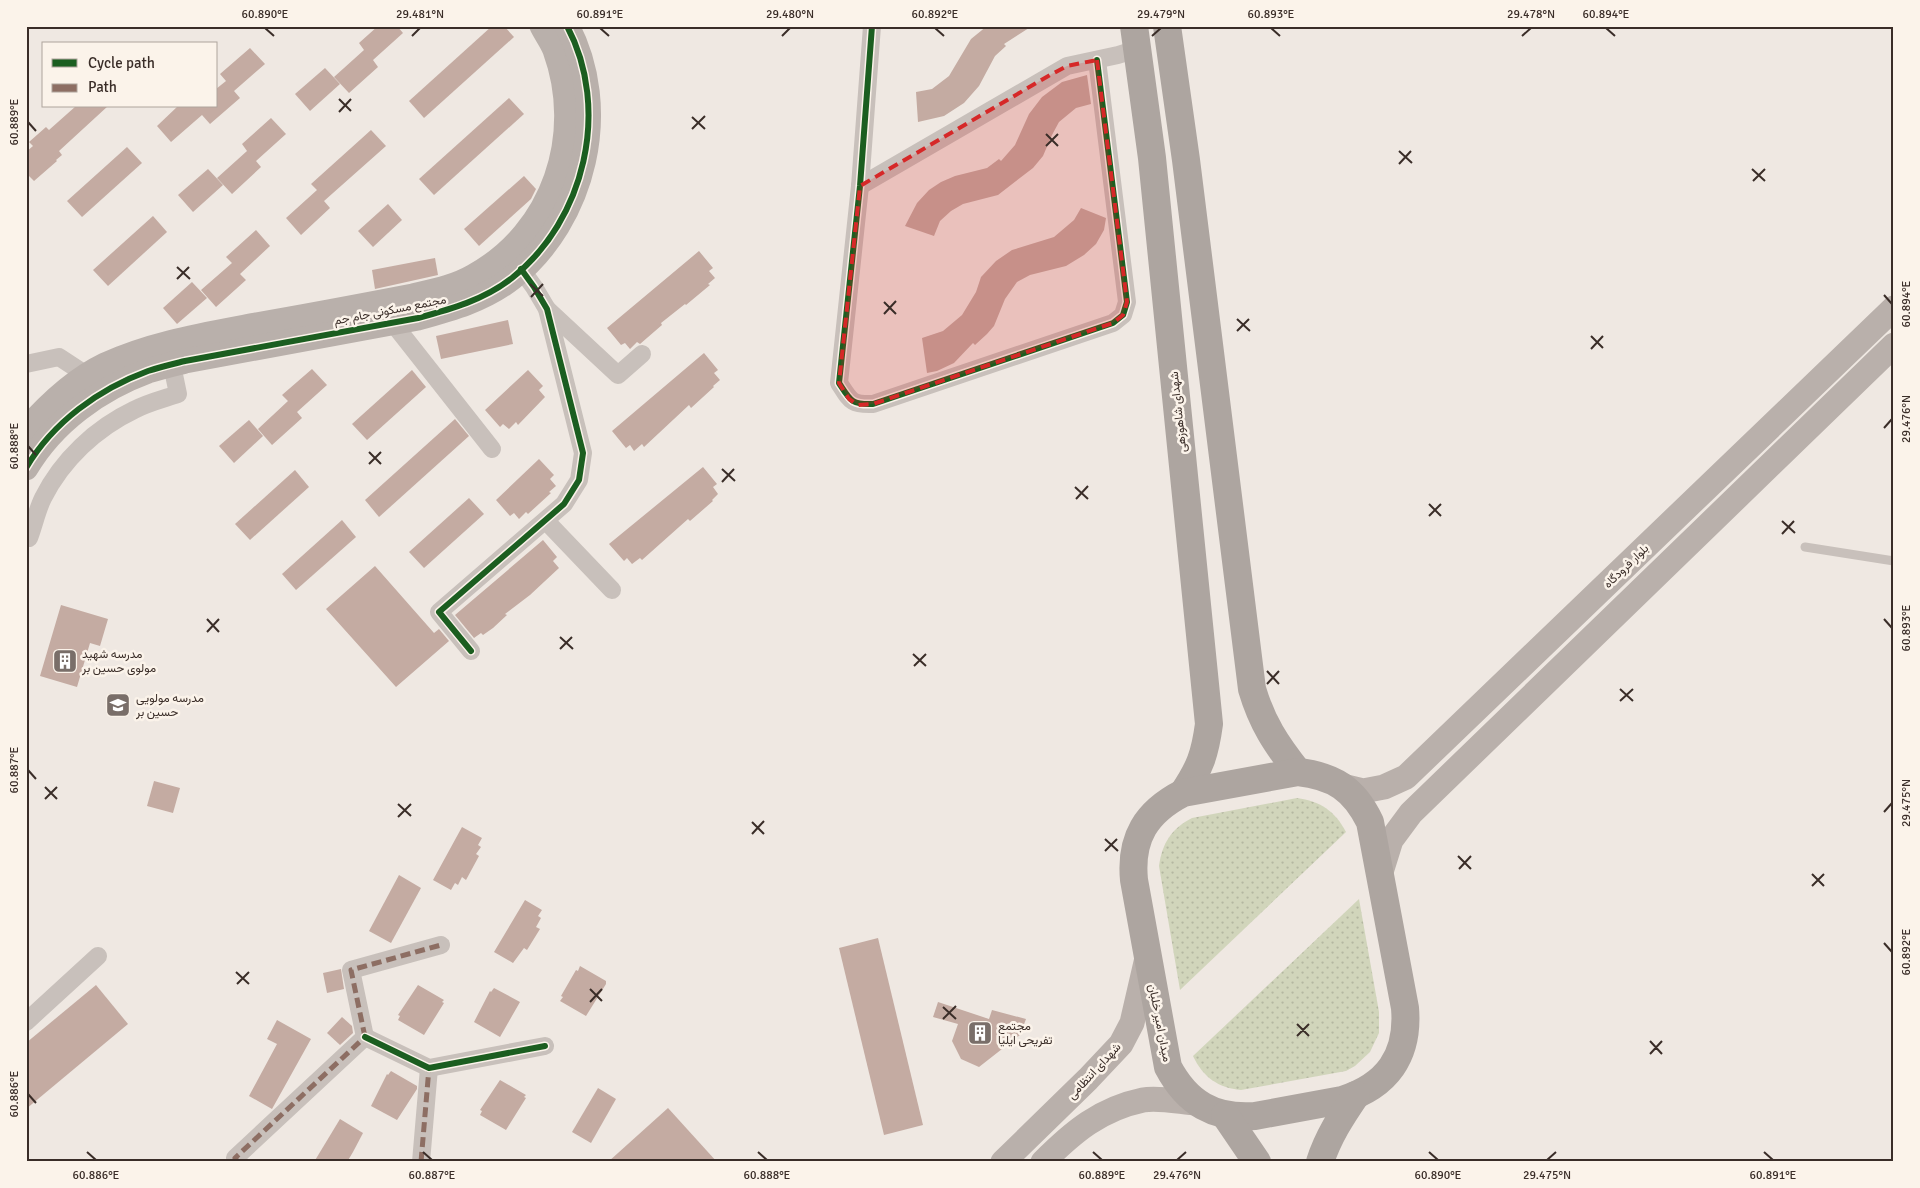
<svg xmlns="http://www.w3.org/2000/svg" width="1920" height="1188" font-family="Signika,Vazirmatn,sans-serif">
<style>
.grass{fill:url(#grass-dots)}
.building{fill:#c4aba2}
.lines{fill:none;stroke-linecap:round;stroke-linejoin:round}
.lane{stroke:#c8c0bb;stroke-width:9}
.street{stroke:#c8c0bb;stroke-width:18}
.secondary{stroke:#b9b0ab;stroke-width:25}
.primary{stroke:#ada5a0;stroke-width:28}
.quiet{stroke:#8d6e63;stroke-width:5;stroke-dasharray:10 5;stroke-linecap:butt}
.cycleway-casing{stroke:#fbf3ea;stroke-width:9}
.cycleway{stroke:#1b5e20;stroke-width:6}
.marked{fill:#d62828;fill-opacity:0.2;stroke:#d62828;stroke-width:4;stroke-dasharray:10 6;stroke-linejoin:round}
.ticks{fill:none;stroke:#3a2d28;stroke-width:2}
.labels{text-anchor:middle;stroke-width:5;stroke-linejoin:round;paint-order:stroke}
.street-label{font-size:12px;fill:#3a2d28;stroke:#fbf3ea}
.poi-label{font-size:12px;fill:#3a2d28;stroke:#fbf3ea;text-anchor:start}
.neatline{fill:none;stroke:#3a2d28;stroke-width:2}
.ticks-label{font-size:12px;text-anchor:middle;fill:#3a2d28}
</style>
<defs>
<pattern id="grass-dots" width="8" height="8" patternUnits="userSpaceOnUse" patternTransform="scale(1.25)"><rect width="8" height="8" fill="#d1d5bb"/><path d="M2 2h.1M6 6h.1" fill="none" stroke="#b4b7a1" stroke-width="1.8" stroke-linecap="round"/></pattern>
</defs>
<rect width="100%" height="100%" fill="#efe8e2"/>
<g class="grass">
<path d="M1297 798C1320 801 1335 811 1346 832L1180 990 1159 866C1162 843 1172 828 1192 818Z"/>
<path d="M1359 899 1379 1012V1033L1370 1052 1355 1066 1346 1071 1241 1090C1218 1088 1203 1077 1193 1056Z"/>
</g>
<g class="building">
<path d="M378 26H397L403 33 373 60 378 67 349 93 334 77 364 50 359 43Z"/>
<path d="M492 26H504L514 37 424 118 409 101Z"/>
<path d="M987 26H1032L1004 44 1006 46 995 56 979 86 964 103 944 116 918 122 916 92 932 89 949 76 971 39Z"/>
<path d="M250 48 265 64 234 91 240 98 210 124 202 115 171 142 157 126 178 106H216V89L226 81 220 74Z"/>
<path d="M325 68 340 84 310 111 295 94Z"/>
<path d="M1087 75 1091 104 1076 108 1059 122 1052 135 1043 156 1033 168 998 195 963 204 951 211 940 221 934 236 905 226 917 203 929 190 941 182 955 176 987 168 999 159 1001 161 1015 145 1029 114 1042 97 1062 82Z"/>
<path d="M509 98 524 114 434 195 419 179Z"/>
<path d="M76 106H108L59 151 62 155 56 160 57 161 34 181 26 173V152L33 146 29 142 46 127 49 130Z"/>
<path d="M271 118 286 134 256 161 261 167 232 194 217 178 247 151 242 144Z"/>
<path d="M371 130 386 146 324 201 330 208 301 235 286 218 317 190 311 184Z"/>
<path d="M127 147 142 163 82 217 67 201Z"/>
<path d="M208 169 223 185 193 212 178 195Z"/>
<path d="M524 176 536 189 531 199 479 246 464 229Z"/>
<path d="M388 204 402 220 373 247 358 231Z"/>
<path d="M1081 208 1106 218 1104 230 1096 244 1084 255 1066 266 1030 275 1017 282 1005 299 994 326 987 334 975 345 973 343 954 363 937 371 927 373 922 338 943 331 962 315 976 292 981 277 996 261 1012 250 1054 237 1074 220Z"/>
<path d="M153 216 167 232 108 286 93 270Z"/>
<path d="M256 230 270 246 240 274 246 280 216 307 201 290 232 263 226 257Z"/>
<path d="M699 251 713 268 709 271 715 278 708 284 710 285 686 305 685 304 661 323 662 325 640 344 637 342 630 349 625 343 621 345 607 328Z"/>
<path d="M435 258 438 275 375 289 372 270Z"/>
<path d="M192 282 207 298 177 324 163 308Z"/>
<path d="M508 320 513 344 441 359 436 336Z"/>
<path d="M704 353 718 370 714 373 720 380 713 386 714 387 691 408 689 405 644 447 642 444 634 451 630 445 626 448 612 431Z"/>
<path d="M312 369 327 385 297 412 302 418 272 445 258 429 288 401 282 395Z"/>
<path d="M412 370 426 387 367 440 352 424Z"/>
<path d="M528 370 543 386 539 390 545 397 518 425 516 422 509 429 503 424 500 427 485 410Z"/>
<path d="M455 419 469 436 379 517 365 500Z"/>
<path d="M249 420 263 436 234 463 219 446Z"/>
<path d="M539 459 554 475 550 479 556 486 549 492 551 493 528 514 526 512 519 519 514 513 510 516 496 500Z"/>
<path d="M703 467 717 484 713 487 718 494 712 500 713 501 690 521 688 519 642 560 640 558 632 564 627 558 624 561 609 544Z"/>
<path d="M295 470 309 487 250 540 235 524Z"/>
<path d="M469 498 484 514 424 568 409 552Z"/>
<path d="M342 520 356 537 296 590 282 574Z"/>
<path d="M543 540 557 557 553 561 559 568 530 595 505 614 507 615 493 628 483 635 481 633 474 638 455 615Z"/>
<path d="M375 566 434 633 439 629 449 641 396 687 326 609Z"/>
<path d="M61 605 108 619 100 646 90 643 77 687 40 676Z"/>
<path d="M154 781 180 788 173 813 147 806Z"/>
<path d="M462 827 482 838 478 845 481 847 476 854 479 856 466 880 462 877 458 885 455 883 451 890 433 880Z"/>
<path d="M399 875 421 888 391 943 369 931Z"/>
<path d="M525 900 542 910 538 916 541 918 536 927 540 929 527 950 524 948 513 963 494 952Z"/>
<path d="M878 938 923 1125 884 1135 839 948Z"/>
<path d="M580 966 606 981V984L586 1016 560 1001 563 997 561 996 576 970 578 971Z"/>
<path d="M341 969 344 989 327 993 323 973Z"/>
<path d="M96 985 128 1024 26 1109V1043Z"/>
<path d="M418 985 444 1000 442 1002 444 1003 424 1035 398 1020 400 1016 398 1015Z"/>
<path d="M494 988 520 1002 500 1037 474 1022 490 991 491 992Z"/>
<path d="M938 1002 989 1019 992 1010 1026 1019 1020 1035 979 1067 961 1059 952 1041 958 1024 933 1017Z"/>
<path d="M342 1017 352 1026 353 1033 340 1045 327 1033Z"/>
<path d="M277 1020 311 1039 272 1109 249 1096 277 1044 267 1039Z"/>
<path d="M391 1071 417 1086V1089L397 1120 371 1106 387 1074 388 1075Z"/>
<path d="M500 1080 526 1095 524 1097 526 1098 506 1130 480 1115 482 1111 480 1110Z"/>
<path d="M598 1088 616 1099 591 1143 572 1132Z"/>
<path d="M668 1108 717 1162H608Z"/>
<path d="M340 1119 363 1133 353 1152 347 1162H314Z"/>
</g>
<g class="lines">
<path class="lane" d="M1805 547 1894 561"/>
<g class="street">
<path d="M872 26 860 186 839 383C850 400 851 405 873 404L1113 323 1123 315 1127 302 1097 60"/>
<path d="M860 186 1067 66 1118 55 1137 49"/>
<path d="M547 309 618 375 642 354"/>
<path d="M392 322 492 449"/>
<path d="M26 364 59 357 88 376"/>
<path d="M546 521 612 590"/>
<path d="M26 537 29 538C34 525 37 510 43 498 62 460 96 428 134 410 147 403 163 399 178 394L172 365"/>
<path d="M471 651 439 612 564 504 579 480 583 453 547 309 534 287 521 269"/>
<path d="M26 1022 98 956"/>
<path d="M365 1037 429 1068 545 1046"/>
<path d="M365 1037 351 970 441 945"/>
<path d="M238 1162 235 1158 365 1037"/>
<path d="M421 1162 429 1068"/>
</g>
<g class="secondary">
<path d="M26 430C48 405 74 380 105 365 153 343 204 335 256 325 308 316 361 306 413 296 434 291 455 287 474 276 554 232 586 135 555 50 552 42 546 34 542 26"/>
<path d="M26 468C53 422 99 389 148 371 160 367 173 364 185 361L418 318C451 309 484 300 512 278 585 220 611 109 567 26"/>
<path d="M1342 786 1363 791 1384 787 1406 777 1894 308"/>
<path d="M1381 872 1391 840 1411 813 1894 345"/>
<path d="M1003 1162 1088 1079 1121 1044 1132 1023 1147 958"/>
<path d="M1043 1162C1073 1132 1100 1109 1143 1100 1158 1097 1181 1102 1197 1103"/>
</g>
<g class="primary">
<path d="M1134 26 1152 158 1209 724C1205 754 1200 768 1183 793"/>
<path d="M1167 26 1186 160 1252 689C1262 723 1276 744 1298 772"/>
<path d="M1298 772C1334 776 1354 789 1370 822L1405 1008C1409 1056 1387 1086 1342 1100L1255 1116C1214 1119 1187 1103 1168 1067L1134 880C1130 838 1146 812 1183 793Z"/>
<path d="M1225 1115 1257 1162"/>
<path d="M1320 1162C1328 1137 1341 1117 1356 1095"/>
</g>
<g class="quiet">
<path d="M365 1037 351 970 441 945"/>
<path d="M238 1162 235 1158 365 1037"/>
<path d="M421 1162 429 1068"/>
</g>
<defs>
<g id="cycleway">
<path d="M872 26 860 186 839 383C850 400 851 405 873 404L1113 323 1123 315 1127 302 1097 60"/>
<path d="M26 468C53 422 99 389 148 371 160 367 173 364 185 361L418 318C451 309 484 300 512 278 585 220 611 109 567 26"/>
<path d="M471 651 439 612 564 504 579 480 583 453 547 309 534 287 521 269"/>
<path d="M365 1037 429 1068 545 1046"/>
</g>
</defs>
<use href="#cycleway" class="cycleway-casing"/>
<use href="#cycleway" class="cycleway"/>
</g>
<path class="marked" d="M1097 60 1127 302 1123 315 1113 323 873 404 858 405 849 399 839 383 860 186 1050 75 1067 66Z"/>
<path class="ticks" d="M265 28 274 36M600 28 609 36M935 28 944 36M1271 28 1280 36M1606 28 1615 36M412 36 420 28M782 36 790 28M1152 36 1161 28M1522 36 1531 28M339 99 351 111M339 112 351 99M692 117 705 129M28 122 36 131M692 129 705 116M1046 134 1058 146M1046 146 1058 134M1399 151 1412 163M1399 164 1411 151M1752 169 1765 181M1753 181 1765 169M177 267 190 279M177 279 189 267M530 284 543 296M1884 295 1892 304M531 297 543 284M884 302 896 314M884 314 896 301M1237 319 1250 331M1237 331 1249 319M1591 336 1603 348M1591 349 1603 336M1884 428 1892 419M28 446 36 455M369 452 381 464M369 464 381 452M722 469 735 481M722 482 734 469M1075 487 1088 499M1076 499 1088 486M1429 504 1441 516M1429 516 1441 504M1782 521 1795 533M1782 534 1794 521M207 619 219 632M1884 619 1892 628M207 632 219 619M560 637 573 649M560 649 572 637M913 654 926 666M914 666 926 654M1267 671 1279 684M1267 684 1279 671M1620 689 1633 701M1620 701 1633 689M28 770 36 779M45 787 57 799M45 799 57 787M398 804 411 816M1884 812 1892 803M398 817 411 804M752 822 764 834M752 834 764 821M1105 839 1118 851M1105 851 1117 839M1458 856 1471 869M1459 869 1471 856M1812 874 1824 886M1812 886 1824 874M1884 943 1892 952M236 972 249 984M237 984 249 972M590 989 602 1001M590 1002 602 989M943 1007 956 1019M943 1019 956 1006M1297 1024 1309 1036M1297 1036 1309 1024M1650 1041 1662 1054M1650 1054 1662 1041M28 1094 36 1103M87 1152 96 1160M423 1152 432 1160M758 1152 767 1160M1093 1152 1102 1160M1429 1152 1438 1160M1764 1152 1773 1160M1177 1160 1186 1152M1547 1160 1556 1152"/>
<defs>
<symbol id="building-square" viewBox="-11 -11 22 22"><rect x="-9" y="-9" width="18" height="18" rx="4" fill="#796e69" stroke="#fbf3ea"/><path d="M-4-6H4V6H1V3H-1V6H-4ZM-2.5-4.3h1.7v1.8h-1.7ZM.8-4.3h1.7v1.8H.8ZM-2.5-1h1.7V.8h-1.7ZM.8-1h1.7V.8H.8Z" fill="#fff"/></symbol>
<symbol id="school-square" viewBox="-11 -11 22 22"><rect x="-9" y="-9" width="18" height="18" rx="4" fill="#796e69" stroke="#fbf3ea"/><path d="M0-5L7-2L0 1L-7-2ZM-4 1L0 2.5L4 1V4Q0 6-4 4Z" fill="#fff"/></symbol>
</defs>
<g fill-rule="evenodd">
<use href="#building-square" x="51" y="647" width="28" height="28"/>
<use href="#school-square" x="104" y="691" width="28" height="28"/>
<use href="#building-square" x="966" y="1019" width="28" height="28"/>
</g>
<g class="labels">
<g class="street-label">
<text transform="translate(390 310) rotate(-11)" y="4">مجتمع مسکونی جام جم</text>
<text transform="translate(1178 412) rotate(-96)" y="4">شهدای شاهوزهی</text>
<text transform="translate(1626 566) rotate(-44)" y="4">بلوار فرودگاه</text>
<text transform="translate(1160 1023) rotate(79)" y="4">میدان امیر خلبان</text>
<text transform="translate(1094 1071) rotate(-47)" y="4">شهدای انتظامی</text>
</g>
<g class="poi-label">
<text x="82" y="658">مدرسه شهید<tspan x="82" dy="14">مولوی حسین بر</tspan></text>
<text x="136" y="702">مدرسه مولویی<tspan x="136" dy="14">حسین بر</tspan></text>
<text x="998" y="1030">مجتمع<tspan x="998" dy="14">تفریحی ایلیا</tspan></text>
</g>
</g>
<rect width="1920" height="1188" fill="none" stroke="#fbf3ea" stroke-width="55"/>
<rect x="42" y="42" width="175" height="65" fill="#fbf3ea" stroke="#aea49c"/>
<rect x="52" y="59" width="25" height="8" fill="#1b5e20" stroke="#aea49c"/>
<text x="88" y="68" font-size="15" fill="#3a2d28">Cycle path</text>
<rect x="52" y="84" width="25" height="8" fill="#8d6e63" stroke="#aea49c"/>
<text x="88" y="92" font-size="15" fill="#3a2d28">Path</text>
<rect x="28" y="28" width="1864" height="1132" class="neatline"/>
<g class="ticks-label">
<text x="265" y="18">60.890°E</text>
<text x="420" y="18">29.481°N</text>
<text x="600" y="18">60.891°E</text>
<text x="790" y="18">29.480°N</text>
<text x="935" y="18">60.892°E</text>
<text x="1161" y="18">29.479°N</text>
<text x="1271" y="18">60.893°E</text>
<text x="1531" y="18">29.478°N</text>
<text x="1606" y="18">60.894°E</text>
<text transform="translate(14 122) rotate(-90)" y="4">60.889°E</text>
<text transform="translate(1906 304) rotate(-90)" y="4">60.894°E</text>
<text transform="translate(1906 419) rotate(-90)" y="4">29.476°N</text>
<text transform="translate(14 446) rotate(-90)" y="4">60.888°E</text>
<text transform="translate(1906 628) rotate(-90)" y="4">60.893°E</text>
<text transform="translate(14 770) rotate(-90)" y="4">60.887°E</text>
<text transform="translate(1906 803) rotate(-90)" y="4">29.475°N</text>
<text transform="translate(1906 952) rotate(-90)" y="4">60.892°E</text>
<text transform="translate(14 1094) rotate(-90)" y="4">60.886°E</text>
<text x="96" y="1179">60.886°E</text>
<text x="432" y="1179">60.887°E</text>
<text x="767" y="1179">60.888°E</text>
<text x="1102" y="1179">60.889°E</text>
<text x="1177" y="1179">29.476°N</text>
<text x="1438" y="1179">60.890°E</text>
<text x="1547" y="1179">29.475°N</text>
<text x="1773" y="1179">60.891°E</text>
</g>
</svg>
